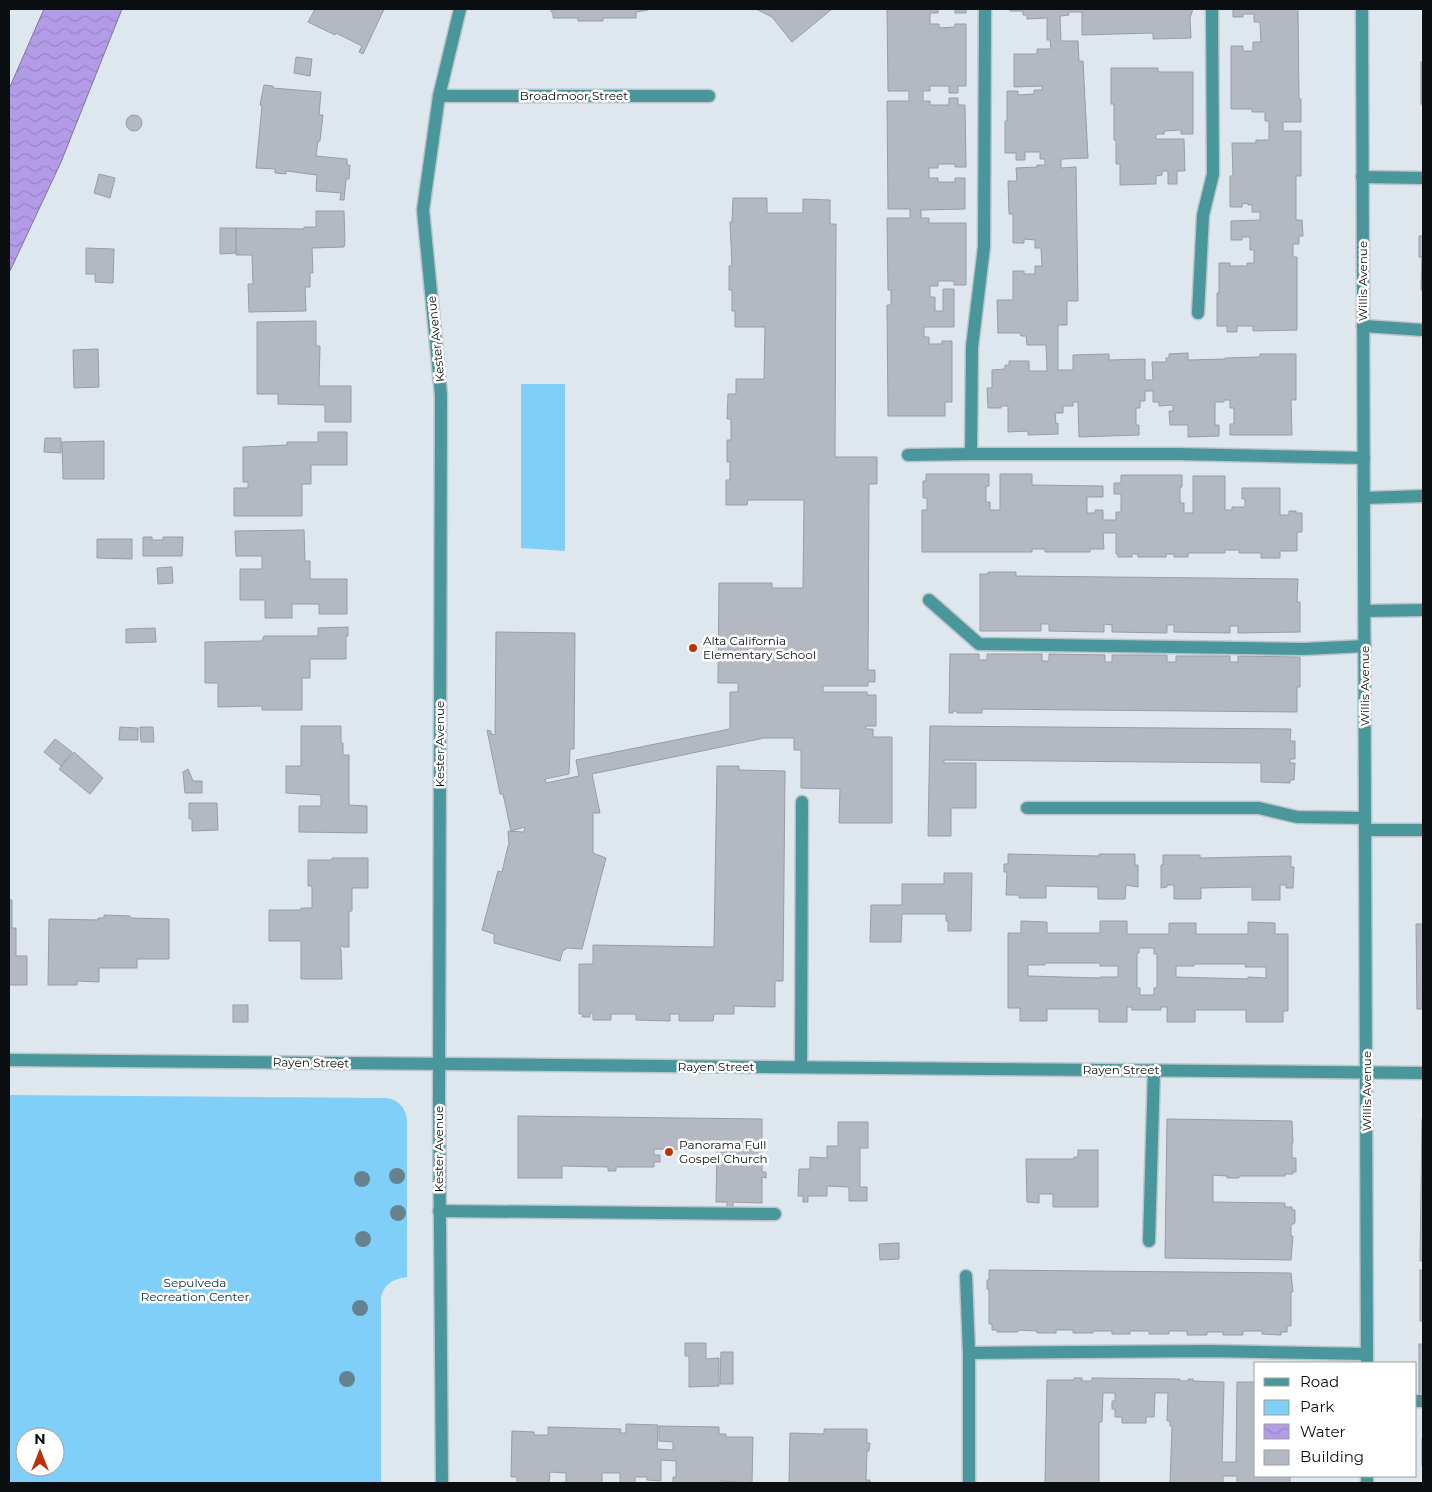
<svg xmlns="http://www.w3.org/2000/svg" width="1432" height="1492" font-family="Montserrat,sans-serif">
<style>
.park{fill:#80cff8;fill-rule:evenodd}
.water{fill:url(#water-waves);stroke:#8071a6}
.building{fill:#b4b8c2;stroke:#989da5;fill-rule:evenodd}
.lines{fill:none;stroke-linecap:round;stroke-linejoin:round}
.minor-casing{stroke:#bbc4ca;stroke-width:15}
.minor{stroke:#4a979b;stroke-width:12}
.tree{fill:#66828f}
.poi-dot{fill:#bb3108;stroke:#fff;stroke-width:2}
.labels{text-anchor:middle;stroke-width:5;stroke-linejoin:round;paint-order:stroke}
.street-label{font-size:12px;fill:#0b0e10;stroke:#fff}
.poi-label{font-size:12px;fill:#0b0e10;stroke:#fff;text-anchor:start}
.park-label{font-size:12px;fill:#042f42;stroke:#fff}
</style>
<defs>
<pattern id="water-waves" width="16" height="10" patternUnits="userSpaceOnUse" patternTransform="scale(1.25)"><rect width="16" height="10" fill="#b29ce7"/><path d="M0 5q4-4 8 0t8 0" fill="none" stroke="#9885c5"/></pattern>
</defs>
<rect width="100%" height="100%" fill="#dde7ed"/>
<g class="park">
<path d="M521 384H565V551L521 548Z"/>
<path d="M9 1095 386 1098C398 1099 406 1108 407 1120V1277C394 1279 384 1283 381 1298V1483H9ZM25 1437H55V1467H25Z"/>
</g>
<path class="water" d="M44 9H122L61 162 9 273V89Z"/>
<g class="building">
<path d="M315 9H348L351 10 352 9H384L363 54 359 52 362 46 336 33 335 35 308 22Z"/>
<path d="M551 9H648V10L636 12V18H603V21H578V18H553V12H551Z"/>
<path d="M756 9H832L792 42 772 17Z"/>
<path d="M887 9H966V13H955V9H938V13H930V24H939V28L955 27V24H966V86H958V93H949V86H930V91H923V101H930V105H949V98H958V105H965L966 167H955V164H938V168H929V178H938V182H955V178H965V209L921 210V218H929V223H966V285H954V281H938V286H930V297H935V311H943V289H954V327H924V337H929V344H942V341H952V402H945V416H888L887 305H891V290H888L887 218H910V209H888L887 101H909V91H888Z"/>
<path d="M1010 9H1193L1190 18 1191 38 1153 39V33L1082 35V12H1068L1069 15 1060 16 1061 41H1078L1079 61H1083L1088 158 1061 159V168L1076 167 1078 301H1067V325H1058V370H1073V355L1109 354V360L1145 359V380H1153L1152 362H1166V358H1169V354L1188 353V360L1225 359V358L1260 357V354H1296V400H1291L1292 435H1230V424H1234V408H1230V400H1224V402H1215V425H1219V436L1188 437V425H1170L1169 411H1173V405L1159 406V402H1153V391H1145V401H1140V408H1136V425H1139V435L1079 437 1078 402H1073V406H1063V413H1055L1056 424 1058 423V434L1028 435V431L1008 432V406H1001V408H988L987 388H992V370L1005 369V365H1009V361H1029V371H1047L1046 345H1027L1026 336H1021L1020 333H998L997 300H1013V271H1024V274H1035V266H1042L1041 248H1035V240L1024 239V243H1013V214H1009L1008 181H1017L1016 168 1037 167V165H1045V159H1040V152H1025V160H1016V153H1005V121H1007V91H1018V95L1034 94V90H1042V86L1014 87V54H1037V49H1051L1050 40H1047V18L1027 19V15H1023V11H1010Z"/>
<path d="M1233 9H1298L1299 99H1301V122H1283V131H1301V176H1296V220H1302L1303 236H1299V244H1293V257H1297V330L1253 331V326H1237V332H1227V326H1217V293H1219V263H1230V266H1247V263H1254V250H1250V237H1242V240H1231V221L1260 220V212H1252V205H1248V203L1242 204V207H1230V176H1233L1232 143H1256V140H1269V121H1265V112H1252V109H1231V46H1243V51H1253V42H1261L1260 22H1254V14H1243V17H1233Z"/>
<path d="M296 57 312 59 310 76 294 73Z"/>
<rect x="1421" y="62" width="2" height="42"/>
<path d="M1111 68H1158V72H1193V134H1181V130L1164 131V134H1156V139H1184L1185 171H1177V184H1168V171H1162V175L1156 176V184L1120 185V164H1116V140H1114V104H1111Z"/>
<path d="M264 85 273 86V88L321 92 319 115H323L320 141H318L316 156 347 159V165H350L349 179H346L344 200H340L341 193 316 191 317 175 286 171V174L275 173V169L256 168 262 106 260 105Z"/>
<circle cx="134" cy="123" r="8"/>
<path d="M99 174 115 178 110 198 94 193Z"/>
<path d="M733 198H767V213H803V199L830 200V224H836L835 457H877V484H869L868 670H875V682H868V686H823V692H867V695H876V726H866V729H873V737H892V823H839L840 789 801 788V750H794V738H764L592 774 600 813H593V853L606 858 582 949 567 948 565 950H563L560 961 494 943V934L482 930 498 871 502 872 508 846H509L508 831 524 832 525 827 511 831 503 794H500L487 730 491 731V734L495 735 496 632 575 633 574 749H570L569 774 545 779 546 783 579 776 576 760 730 729V692H738V683H718L719 583H772V588H803L804 500H748L747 505H726V480H730V462H727V440H731V419H727L728 394H736V379H764L765 327H735V311H732V290H729V266H732L730 222H732Z"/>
<path d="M316 211H344L345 242 344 247 312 248 313 273H310V287H305L306 311 249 312 248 284H253L252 255H236V228L304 229V227H316Z"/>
<path d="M220 228H236V253L220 254Z"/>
<path d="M1419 236H1423V290H1421L1422 257H1419Z"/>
<path d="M86 248 114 249 113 283 95 282V274H86Z"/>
<path d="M316 321V346H320L319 386H351V422H325V405L278 404V394H257V322Z"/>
<path d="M98 349 99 387 74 388 73 350Z"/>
<path d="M318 432H347V465H311V484H302V516H234V488H248V482H243V447L287 445V442H318Z"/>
<path d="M45 438H61V453L44 452Z"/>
<path d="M104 441V479H63L62 442Z"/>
<path d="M926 474H989V486H986V502H990V510H1000V474H1032V485L1103 486V497H1087V513H1095V510H1103V520H1116V512H1121V494H1114V483H1121V475H1182V487H1180V503H1184V513H1193V476H1225V510H1232V507H1245V499H1242V488H1280V515H1289V511H1296V513H1302V532H1297V551H1280V558H1261V553H1239V550H1225V553H1188V557H1174V554H1166V557H1138V554H1132V557H1118V554H1116V533H1103L1104 549H1090V552H1045V549H1032V552H922V510H927V498H923V481H926Z"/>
<path d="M304 530 305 561H310V579H347V614H319V604H292V618H265V600H240V569H262V556H236L235 531Z"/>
<path d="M143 537H152V540H163V537H183L182 556H143Z"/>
<path d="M97 539H132V559L97 558Z"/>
<path d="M172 567 173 583 158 584 157 568Z"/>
<path d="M988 572H1016V576L1298 579 1297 602H1300V632L1238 633V626H1230V633L1174 632V625H1167V633L1112 632V625L1104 624V632L1049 631V624H1041V631H980V574H988Z"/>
<path d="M348 627V636H346V659H310V678H302V710H262V706L218 707V683H205V642L262 641 264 636H318V628Z"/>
<path d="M155 628 156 642 126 643V629Z"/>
<path d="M950 654H979V660H987V654H1042V661H1049V654L1105 655V662H1112V655H1167V662H1176V656H1230V662H1238V656L1300 657V687H1297V712L982 709V713H957V711H953V713H949Z"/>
<path d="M301 726H341V743H343V755H349V805L367 806V833L299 832V806H321V795L286 793V766H301Z"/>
<path d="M930 726 1291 729 1290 741H1295V759H1290V763H1295L1294 780H1290V783L1261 782V763L944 760V763H976V808H951V836H928Z"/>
<path d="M120 727 138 728V740H119Z"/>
<path d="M140 727H153L154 742H141Z"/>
<path d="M55 739 72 752 61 766 44 752Z"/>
<path d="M74 752 103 778 90 794 59 769Z"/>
<path d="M717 766H739V770L785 771 783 981H775V1007L734 1006V1014H714L713 1021H679V1014H670V1021L636 1020V1014H611V1020H593V1013H590V1017H582L583 1014H579V964H593V945L714 947Z"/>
<path d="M188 769 193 781H202V793H185L183 772Z"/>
<path d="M189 803H217L218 830 192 831V819H189Z"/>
<path d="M1008 854 1099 856V854H1135V865H1138V887L1126 885 1125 899H1098V887L1046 886V898H1019V895H1006L1007 872H1004V864H1008Z"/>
<path d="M1163 855H1200V858L1291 856V867H1294L1293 888H1286V885H1280V900H1252V887L1201 888V899H1174V885H1167V887L1161 888V865H1163Z"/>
<path d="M332 858H368V888H352V911H349V947H343L342 946 340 948 341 950 342 979H301V941H269V910H301V908H312V886H308V860H332Z"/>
<path d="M944 873H972L971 931H948V921H946V914H902L901 942H870L871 905H902V884H944Z"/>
<path d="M9 900H12V928H16V956H27V985H9Z"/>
<path d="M104 915 130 916V918L169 919V959H137V968H99V982L77 981V985H48L49 919 98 920V918H104Z"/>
<path d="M1021 921 1047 922V933H1100V921H1127V934H1169V923H1196V934H1248V922L1275 923V934H1288V1011H1283V1022H1246V1010H1195V1022H1167V1007H1161V1010H1132V1007H1127V1022H1099V1009H1047V1021H1020V1008H1008V933H1021ZM1139 948H1154V954H1157V988H1154V995H1140V988H1137V953H1139ZM1045 963H1100V966H1118V977H1100V978L1028 976V965H1045ZM1194 964H1246L1245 967H1266V978L1248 977V979L1176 977V966H1194Z"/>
<path d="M1416 924H1423V1009H1417Z"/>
<rect x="233" y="1005" width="15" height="17"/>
<path d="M518 1116 762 1119V1172H766V1178L762 1177V1203L733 1202V1207H727V1202H716L717 1150 654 1149V1155H660V1162H654V1167H616V1171H608V1167L562 1166V1178H518Z"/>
<path d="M1167 1119 1292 1121 1293 1143H1292V1158H1296V1172H1293V1174H1285V1176H1239V1178H1227V1176L1213 1175V1202L1285 1203V1207H1292V1210H1295V1223L1291 1225V1236H1293L1291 1260 1165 1258Z"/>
<path d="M1422 1119H1423V1261H1420Z"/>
<path d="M838 1122H868V1148H860V1187H867V1201H849V1187L827 1186V1196H808V1202H803V1196H798L799 1169H810V1157L827 1158V1146H838Z"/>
<path d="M1078 1150H1098V1207H1053V1194H1039V1203L1027 1202 1026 1159H1074V1157H1078Z"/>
<path d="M899 1243V1259L880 1260 879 1244Z"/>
<path d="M989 1270 1291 1273 1293 1292H1291V1326H1287V1332H1281V1335L1262 1334V1331H1243V1335H1223V1332H1207V1335H1187V1331H1169V1334H1149V1331H1130V1334H1112V1331H1093V1333H1073V1330H1056V1333H1037V1331L1018 1330V1332H997V1330H992V1324H989V1289H987V1280H989Z"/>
<rect x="1420" y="1270" width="3" height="51"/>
<path d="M685 1343H706V1359L719 1358V1386L689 1387V1356H685Z"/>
<rect x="1419" y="1344" width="4" height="51"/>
<path d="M721 1352H733V1384H720Z"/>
<path d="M1074 1378H1082V1381H1092V1378L1180 1379V1381H1188V1379H1193V1381L1224 1382 1222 1462H1236L1237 1382H1256V1476H1290V1483H1237V1476H1223V1483H1170L1172 1426H1170V1421H1167L1168 1393H1155L1154 1417H1146V1423H1122V1417H1115V1409H1112V1401H1115V1393H1103L1102 1422H1099V1483H1045L1047 1380H1074Z"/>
<path d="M626 1424 658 1425 657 1449 673 1450V1442L659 1441V1426L719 1427V1434H726V1437H753L752 1483 720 1481V1483H673V1477H676V1461L661 1460V1481L647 1480V1477H635V1483H640H620V1473H602V1483H558L566 1482V1473L550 1472 549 1483H517V1477H511L512 1431 534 1432V1435H548V1427L621 1429 620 1433H626Z"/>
<path d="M824 1429H867V1443H870L869 1451H867L866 1480H870V1483H789L790 1433 824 1434Z"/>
<rect x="1422" y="1439" width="1" height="26"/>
</g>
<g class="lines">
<defs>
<g id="minor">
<path d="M985 9 984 247 972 347 971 454H1177L1364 458"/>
<path d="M1362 9 1367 1363"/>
<path d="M439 96H709"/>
<path d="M1362 177 1423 178"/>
<path d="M1198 313 1203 215 1213 174 1212 9"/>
<path d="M1363 326 1423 330"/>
<path d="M908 455 971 454"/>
<path d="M1364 498 1423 496"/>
<path d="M929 600 979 644 1304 649 1365 646"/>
<path d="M1365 611 1423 610"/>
<path d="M1027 808H1259L1297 817 1365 818"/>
<path d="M1365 830H1423"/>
<path d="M9 1060 1423 1073"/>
<path d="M801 1067 802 802"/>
<path d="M439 1211 775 1214"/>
<path d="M1149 1241 1154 1070"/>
<path d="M966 1276 969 1353"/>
<path d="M1416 1401H1423"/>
<path d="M1367 1476V1483"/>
<path d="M442 1483 439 1099 441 395 423 210 439 96 460 9"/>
<path d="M969 1483V1353L1211 1351 1367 1354"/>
</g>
</defs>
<use href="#minor" class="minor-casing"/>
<use href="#minor" class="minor"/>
</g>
<g class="tree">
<circle cx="397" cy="1176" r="8"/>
<circle cx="362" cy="1179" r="8"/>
<circle cx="398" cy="1213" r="8"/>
<circle cx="363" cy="1239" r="8"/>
<circle cx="360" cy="1308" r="8"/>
<circle cx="347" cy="1379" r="8"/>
</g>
<g class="poi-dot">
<circle cx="693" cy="648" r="5"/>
<circle cx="669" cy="1152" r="5"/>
</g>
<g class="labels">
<g class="street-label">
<text x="574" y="100">Broadmoor Street</text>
<text transform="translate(1363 281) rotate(-90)" y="4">Willis Avenue</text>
<text transform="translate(436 339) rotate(-96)" y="4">Kester Avenue</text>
<text transform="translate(1365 686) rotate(-90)" y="4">Willis Avenue</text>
<text transform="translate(440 744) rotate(-90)" y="4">Kester Avenue</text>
<text transform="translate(311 1063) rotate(1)" y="4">Rayen Street</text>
<text x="716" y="1071">Rayen Street</text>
<text x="1121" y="1074">Rayen Street</text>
<text transform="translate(1367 1091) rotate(-90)" y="4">Willis Avenue</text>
<text transform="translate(439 1149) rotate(-90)" y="4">Kester Avenue</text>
</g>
<g class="poi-label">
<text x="703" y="645">Alta California<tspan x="703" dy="14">Elementary School</tspan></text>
<text x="679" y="1149">Panorama Full<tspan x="679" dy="14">Gospel Church</tspan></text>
</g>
<g class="park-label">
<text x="195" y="1287">Sepulveda<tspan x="195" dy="14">Recreation Center</tspan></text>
</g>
</g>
<rect width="1432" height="1492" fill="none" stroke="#0b0e10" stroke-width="20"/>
<rect x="1254" y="1362" width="162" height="115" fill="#ffffff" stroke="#9d9f9f"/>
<rect x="1264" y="1378" width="25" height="8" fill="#4a979b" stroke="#9d9f9f"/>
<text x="1300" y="1387" font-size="15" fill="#0b0e10">Road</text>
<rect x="1264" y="1400" width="25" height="15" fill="#80cff8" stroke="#9d9f9f"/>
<text x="1300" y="1412" font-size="15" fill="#0b0e10">Park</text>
<rect x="1264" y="1424" width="25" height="15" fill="url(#water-waves)" stroke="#9d9f9f"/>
<text x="1300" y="1437" font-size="15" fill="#0b0e10">Water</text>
<rect x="1264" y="1450" width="25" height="15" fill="#b4b8c2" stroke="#9d9f9f"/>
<text x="1300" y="1462" font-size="15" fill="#0b0e10">Building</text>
<g transform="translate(40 1452)"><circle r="24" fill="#ffffff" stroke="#9d9f9f"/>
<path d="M0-4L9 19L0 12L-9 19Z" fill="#bb3108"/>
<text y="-8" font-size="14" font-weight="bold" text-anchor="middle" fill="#0b0e10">N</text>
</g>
</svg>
